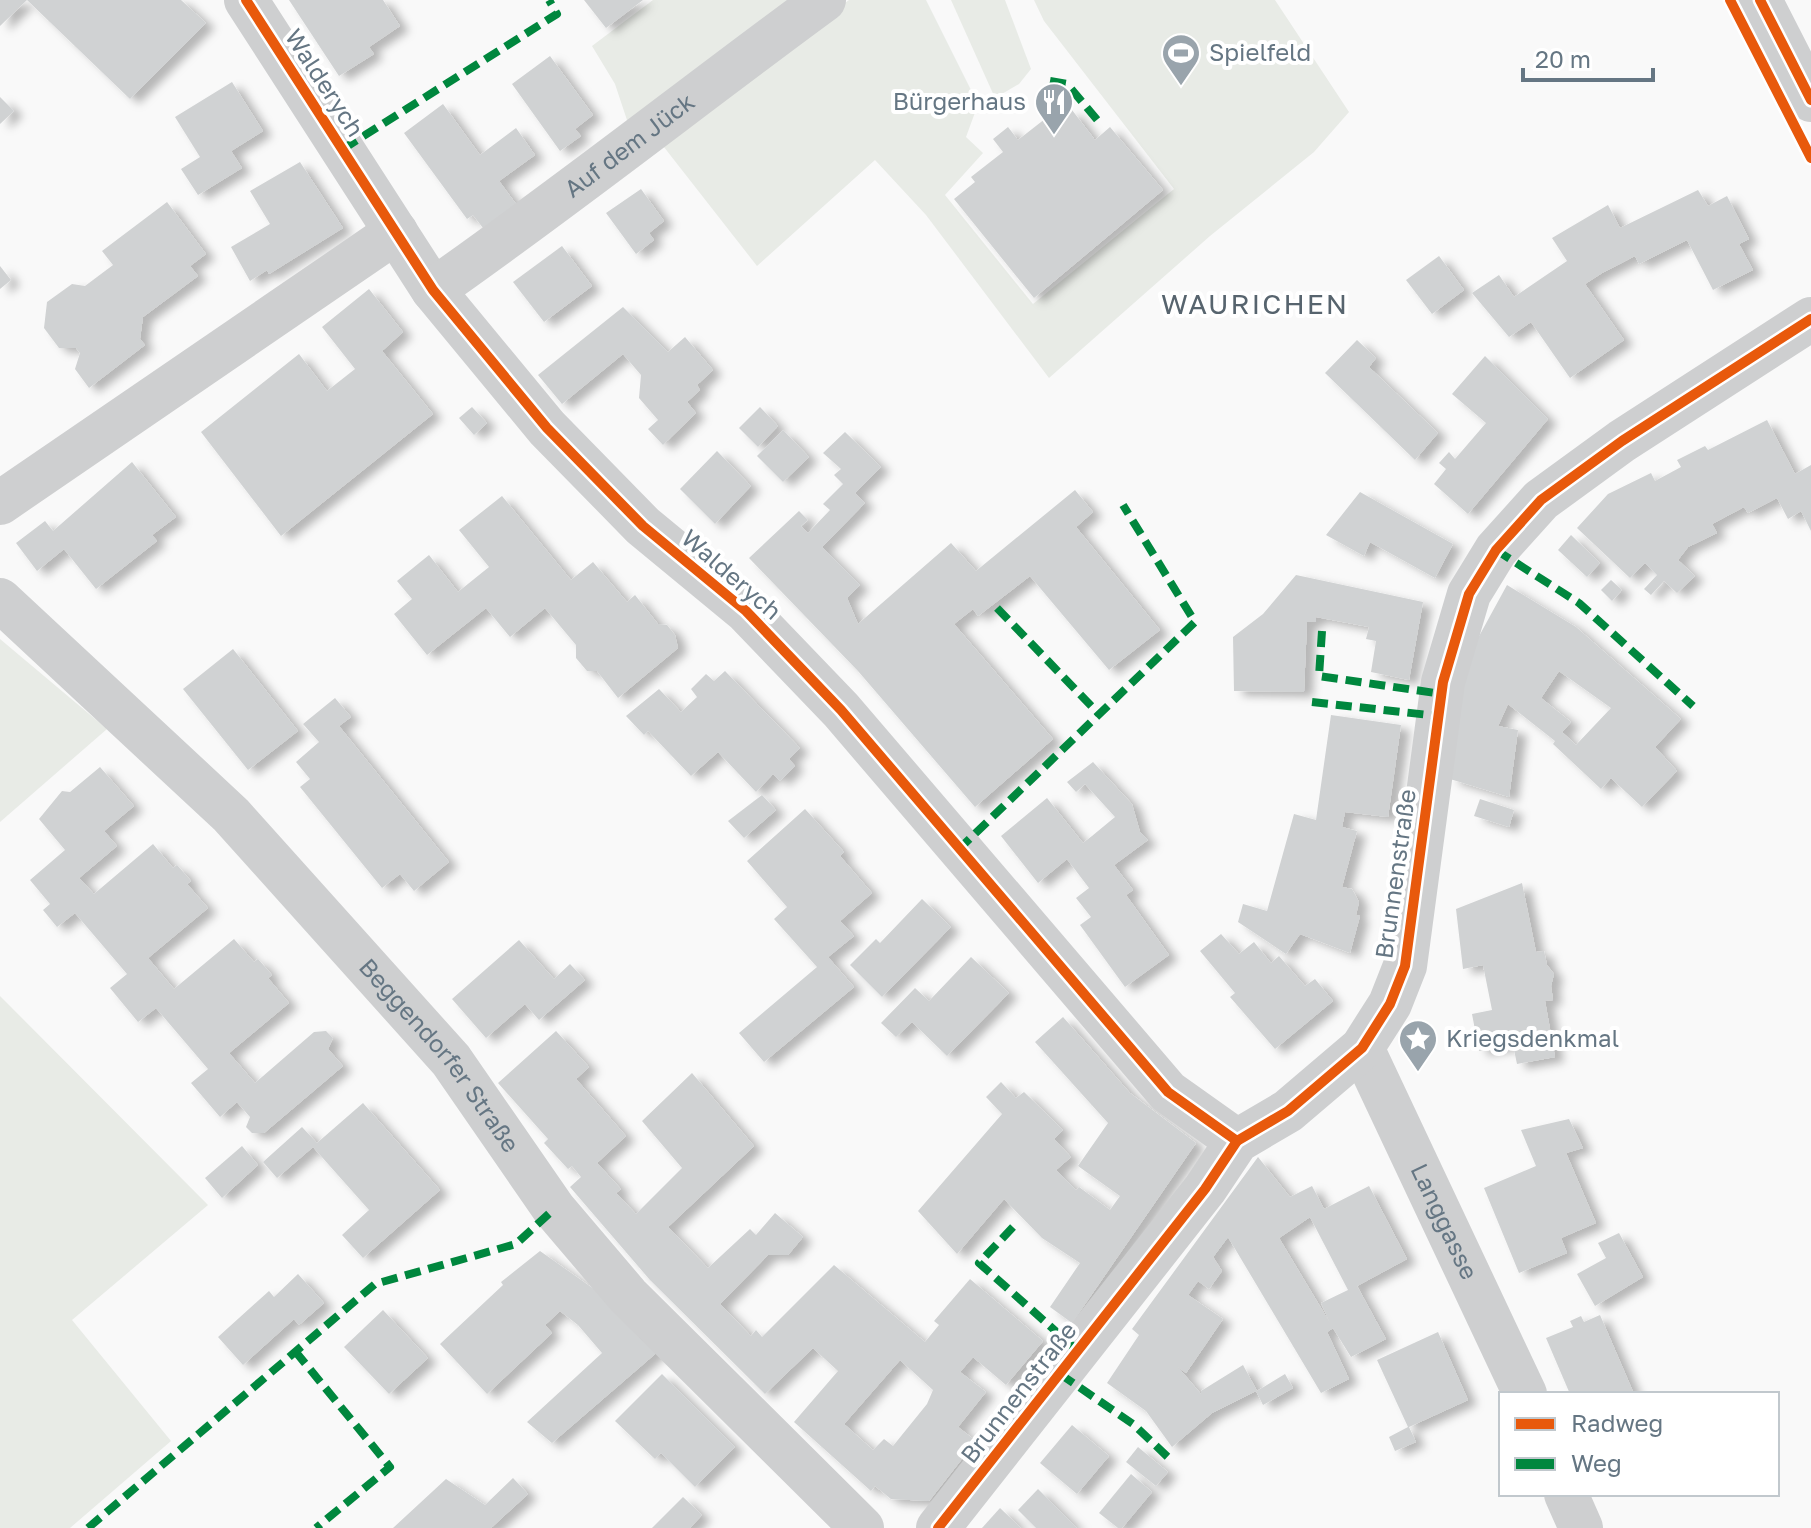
<svg xmlns="http://www.w3.org/2000/svg" width="1811" height="1528" font-family="'Golos Text',sans-serif">
<style>
.green{fill:#e8ebe6}
.building{fill:#d0d2d3;fill-rule:evenodd;filter:url(#shadow)}
.lines{fill:none;stroke-linecap:round;stroke-linejoin:round}
.street{stroke:#cecfd0;stroke-width:44}
.quiet{stroke:#00873e;stroke-width:8;stroke-dasharray:16 8;stroke-linecap:butt}
.cycleway-casing{stroke:#fff;stroke-width:15}
.cycleway{stroke:#e8590c;stroke-width:10}
.labels{text-anchor:middle;stroke-width:8;stroke-linejoin:round;paint-order:stroke}
.poi-label{font-size:24px;fill:#657683;stroke:#fff;text-anchor:start}
.street-label{font-size:24px;fill:#657683;stroke:#fff}
.quarter-label{font-size:28px;letter-spacing:2px;fill:#57646e;stroke:#fff}
</style>
<defs>
<filter id="shadow"><feDropShadow dx="9" dy="5" stdDeviation="4" flood-color="#0004"/></filter>
</defs>
<rect width="100%" height="100%" fill="#f9f9f9"/>
<g class="green">
<path d="M653 0H802L629 126 615 84 592 46Z"/>
<path d="M849 0H926L973 94 977 107 966 137 983 153 945 195 1033 304 1174 189 1044 21 1034 0H1275L1349 112 1314 152 1210 236 1049 378 926 215 875 160 757 266 660 142Z"/>
<path d="M951 0H1005L1031 69 1019 84 995 98Z"/>
<path d="M0 639 107 729 0 822Z"/>
<path d="M0 996 208 1205 72 1320 171 1441 70 1528H0Z"/>
</g>
<g class="building">
<path d="M0 0H27L0 26Z"/>
<path d="M27 0H181L206 23 130 99Z"/>
<path d="M289 0H383L400 26 369 47 374 54 339 76Z"/>
<path d="M584 0H643L606 28Z"/>
<path d="M550 56 593 115 575 129 581 136 560 151 512 84Z"/>
<path d="M232 82 263 131 231 151 242 168 198 195 181 169 200 157 175 117Z"/>
<path d="M0 97 14 111 0 124Z"/>
<path d="M443 104 480 155 516 128 535 155 499 181 516 204 483 228 473 215 467 219 404 133Z"/>
<path d="M1072 110 1095 140 1110 127 1163 190 1034 298 954 199 975 182 971 177 1003 152 993 139 1008 127 1018 140 1050 115 1057 122Z"/>
<path d="M300 162 343 228 269 274 267 270 250 281 231 247 270 224 250 191Z"/>
<path d="M641 189 664 221 649 233 654 240 636 254 606 213Z"/>
<path d="M1698 190 1708 206 1727 196 1749 239 1739 244 1753 270 1713 290 1687 240 1639 264 1635 256 1602 273 1585 284 1624 340 1570 378 1531 322 1509 337 1472 293 1499 275 1514 297 1567 261 1552 238 1608 205 1620 228Z"/>
<path d="M167 202 206 254 190 266 198 276 143 317 140 339 145 345 89 388 75 369 80 353 76 348H59L44 328 47 302 72 284 85 286 113 265 102 251Z"/>
<path d="M562 246 592 286 544 322 513 282Z"/>
<path d="M1439 256 1464 290 1432 314 1406 280Z"/>
<path d="M0 266 11 280 0 289Z"/>
<path d="M369 289 403 332 382 351 433 414 281 536 201 432 299 354 327 391 355 369 322 327Z"/>
<path d="M623 307 668 352 685 337 713 370 697 385 700 390 687 402 696 413 663 445 648 429 658 420 639 398 641 375 623 354 562 404 538 375Z"/>
<path d="M1357 340 1376 358 1369 367 1438 433 1415 460 1325 373Z"/>
<path d="M1485 356 1548 419 1468 514 1434 484 1446 469 1439 463 1449 452 1455 459 1486 423 1452 394Z"/>
<path d="M472 407 487 423 474 435 459 418Z"/>
<path d="M760 407 778 426 758 447 739 428Z"/>
<path d="M1767 420 1795 474 1811 465V531L1801 511 1788 519 1777 498 1748 513 1744 507 1712 524 1717 533 1688 547 1678 560 1695 576 1677 593 1664 581 1651 595 1644 589 1657 575 1645 563 1630 578 1577 528 1608 494 1651 473 1655 481 1681 467 1677 460 1705 446 1708 450Z"/>
<path d="M783 430 809 457 783 482 757 456Z"/>
<path d="M845 432 881 467 855 493 865 503 822 547 860 585 847 598 858 624 951 543 976 571 1075 490 1093 512 1076 527 1160 630 1109 670 1030 576 978 616 973 609 954 624 1053 739 975 807 858 671 749 558 799 511 808 520 801 526 808 533 830 510 823 504 843 484 834 475 841 469 823 453Z"/>
<path d="M717 451 751 486 715 524 680 489Z"/>
<path d="M132 462 176 517 152 535 157 541 96 589 64 549 37 571 16 543 45 521 53 531Z"/>
<path d="M1360 492 1453 544 1435 578 1370 542 1364 556 1326 535Z"/>
<path d="M502 496 571 580 593 562 627 602 635 595 658 624 667 625 675 635 678 648 618 698 597 671H587L576 658V645L545 608 510 637 486 608 427 655 394 614 412 599 397 581 429 555 458 592 489 567 459 530Z"/>
<path d="M1571 535 1600 563 1587 577 1558 550Z"/>
<path d="M1296 575 1423 602 1409 680 1371 672 1376 641 1366 639 1369 627 1316 617V622H1307L1304 692 1234 691 1233 637 1263 614Z"/>
<path d="M1611 580 1622 590 1612 601 1601 590Z"/>
<path d="M1507 585 1576 627 1681 719 1655 747 1677 771 1642 807 1611 778 1601 789 1553 744 1555 741 1508 704 1498 726 1518 730 1509 797 1450 779 1460 687 1472 649ZM1559 671 1611 708 1576 745 1562 732 1571 722 1541 698Z"/>
<path d="M233 649 298 731 248 770 183 689Z"/>
<path d="M725 671 800 748 789 759 795 766 780 781 773 774 756 792 718 752 691 776 648 731 644 735 626 716 659 689 681 712 697 697 691 689 706 674 714 681Z"/>
<path d="M335 698 351 717 339 726 449 862 414 891 400 874 382 888 300 787 310 779 296 762 319 742 303 724Z"/>
<path d="M1331 715 1401 725 1388 817 1345 812 1342 827 1357 831 1342 887 1352 889 1359 902 1356 915 1360 916 1350 953 1300 934 1286 954 1238 922 1243 904 1267 911 1294 814 1316 820Z"/>
<path d="M1093 762 1132 804 1140 832 1148 840 1114 865 1133 890 1126 895 1169 955 1125 987 1080 925 1091 917 1076 898 1089 888 1067 859 1038 883 1001 836 1047 798 1083 843 1092 836 1115 817 1085 784 1076 792 1067 782Z"/>
<path d="M100 767 134 806 104 831 117 846 79 878 94 894 153 844 173 868 177 865 191 881 187 884 208 908 148 958 174 989 234 939 254 962 258 959 272 975 268 978 289 1003 229 1053 255 1083 314 1032 326 1031 333 1038 328 1049 343 1066 264 1133H252L246 1127 250 1117 237 1102 220 1117 191 1083 208 1069 156 1008 138 1022 110 988 127 974 75 913 57 927 43 910 50 904 30 880 65 850 39 819 62 791 70 792Z"/>
<path d="M762 795 776 810 744 838 728 821Z"/>
<path d="M1480 799 1514 810 1509 827 1474 816Z"/>
<path d="M805 809 844 852 840 856 872 893 840 921 854 936 828 957 854 987 764 1062 739 1033 817 967 774 919 787 907 747 861Z"/>
<path d="M1522 883 1536 952 1544 951 1547 965 1554 974 1551 986 1553 1000 1545 1001 1555 1057 1517 1064 1513 1045 1479 1051 1472 1014 1492 1010 1483 965 1463 969 1456 909Z"/>
<path d="M922 899 951 927 882 997 850 965 876 939 880 943Z"/>
<path d="M1221 934 1239 954 1254 942 1271 963 1279 956 1305 986 1315 979 1333 1001 1275 1049 1230 997 1235 993 1200 951Z"/>
<path d="M519 940 554 979 570 964 585 980 539 1020 525 1004 486 1038 452 999Z"/>
<path d="M971 957 1009 993 947 1056 912 1022 896 1037 881 1023 915 988 929 1001Z"/>
<path d="M1063 1017 1130 1093 1196 1143 1072 1323 1050 1307 1080 1263 1042 1238 1004 1199 957 1254 918 1211 1002 1114 986 1097 1001 1082 1016 1098 1024 1092 1063 1130 1054 1139 1071 1157 1056 1170 1076 1190 1079 1187 1110 1210 1120 1196 1078 1166 1108 1123 1035 1042Z"/>
<path d="M556 1031 589 1067 576 1079 626 1136 597 1163 621 1189 616 1193 636 1214 682 1168 642 1121 692 1073 754 1146 668 1227 708 1268 750 1229 756 1235 775 1213 803 1237 788 1255H768L720 1304 751 1336 756 1330 762 1337 834 1265 925 1342 939 1325 934 1321 970 1279 1043 1341 1006 1385 973 1357 960 1372 986 1392 958 1427 976 1441 929 1501 891 1499 875 1486 871 1491 794 1422 838 1371 813 1348 765 1394 650 1280 570 1187 581 1177 572 1166 568 1169 544 1143 548 1139 498 1083ZM900 1360 933 1390 927 1404 893 1446 884 1439 873 1450 844 1424Z"/>
<path d="M363 1103 440 1190 363 1258 342 1235 369 1210 313 1147 277 1178 263 1162 302 1127 317 1143Z"/>
<path d="M1569 1119 1583 1148 1566 1153 1596 1223 1561 1238 1567 1253 1519 1273 1484 1188 1536 1166 1521 1130Z"/>
<path d="M242 1146 258 1165 222 1198 205 1178Z"/>
<path d="M1258 1157 1290 1197 1312 1186 1324 1209 1369 1186 1407 1259 1357 1286 1386 1339 1351 1357 1333 1328 1327 1332 1349 1379 1321 1393 1228 1237 1213 1257 1222 1271 1209 1289 1198 1281 1188 1295 1223 1319 1186 1373 1177 1366 1201 1394V1391L1243 1365 1257 1391 1285 1374 1293 1388 1263 1405 1256 1391 1212 1413 1172 1447 1146 1411 1107 1383 1139 1335 1132 1329ZM1310 1217 1348 1290 1321 1303 1330 1323 1279 1238Z"/>
<path d="M1619 1233 1643 1277 1595 1306 1577 1274 1606 1258 1598 1243Z"/>
<path d="M540 1251 615 1304 662 1348 552 1443 527 1422 602 1353 578 1325 560 1311 545 1325 552 1333 487 1394 440 1344 503 1285 501 1282Z"/>
<path d="M298 1274 324 1303 299 1325 294 1319 243 1365 218 1337 269 1291 274 1297Z"/>
<path d="M383 1310 428 1358 389 1394 344 1347Z"/>
<path d="M1600 1315 1625 1373 1634 1394H1570L1546 1338 1573 1327 1570 1321 1581 1316 1584 1322Z"/>
<path d="M1438 1332 1468 1400 1409 1427 1416 1442 1395 1451 1389 1437 1408 1427 1377 1360Z"/>
<path d="M662 1374 735 1447 695 1487 661 1453 655 1459 615 1421Z"/>
<path d="M1072 1425 1109 1456 1077 1494 1040 1463Z"/>
<path d="M1138 1447 1168 1472 1156 1486 1126 1462Z"/>
<path d="M1131 1474 1152 1492 1122 1528H1118L1099 1513Z"/>
<path d="M513 1478 528 1494 491 1528H393L446 1479 485 1505Z"/>
<path d="M1038 1489 1077 1528H1036L1018 1510Z"/>
<path d="M683 1497 702 1515 690 1528H652Z"/>
<path d="M1000 1508 1021 1528H982Z"/>
</g>
<g class="lines">
<g class="street">
<path d="M246 0 433 290 547 428 643 526 746 611 841 710 1168 1092 1237 1141"/>
<path d="M1760 0 1811 100"/>
<path id="s1" d="M433 290C566 197 693 96 824 0"/>
<path d="M0 503 396 232"/>
<path id="s2" d="M0 600 231 815 451 1060 554 1209 628 1296 862 1528"/>
<path id="s3" d="M1362 1048 1525 1394"/>
<path d="M1566 1494 1581 1528"/>
<path d="M938 1528 1205 1189 1237 1141 1288 1111 1362 1048 1390 1004 1405 966 1443 682 1469 594 1496 550 1541 500 1622 441 1811 319"/>
</g>
<g class="quiet">
<path d="M1050 81 1067 84 1099 122"/>
<path d="M343 149 557 14 549 0"/>
<path d="M1496 550 1579 603 1693 706"/>
<path d="M997 608 1099 714"/>
<path d="M1322 631 1319 676 1442 694"/>
<path d="M1312 702 1438 716"/>
<path d="M958 850 1195 622 1123 505"/>
<path d="M1013 1227 979 1263 1078 1351"/>
<path d="M295 1351 390 1467 316 1528"/>
<path d="M1060 1374 1133 1424 1173 1462"/>
<path d="M88 1528 375 1284 516 1244 554 1209"/>
</g>
<defs>
<g id="cycleway">
<path d="M246 0 433 290 547 428 643 526 746 611 841 710 1168 1092 1237 1141"/>
<path d="M1730 0 1811 158"/>
<path d="M1760 0 1811 100"/>
<path d="M938 1528 1205 1189 1237 1141 1288 1111 1362 1048 1390 1004 1405 966 1443 682 1469 594 1496 550 1541 500 1622 441 1811 319"/>
</g>
</defs>
<use href="#cycleway" class="cycleway-casing"/>
<use href="#cycleway" class="cycleway"/>
</g>
<defs>
<symbol id="stadium-pin" viewBox="-11 -11 22 30"><path d="M0 17L-7.5 6A9.5 9.5 0 1 1 7.5 6Z" fill="#99a4ac" stroke="#fff"/><path d="M0-5a6.5 5 0 1 0 0 10a6.5 5 0 1 0 0-10ZM-3.5-1.8h7v3.6h-7Z" fill="#fff"/></symbol>
<symbol id="restaurant-pin" viewBox="-11 -11 22 30"><path d="M0 17L-7.5 6A9.5 9.5 0 1 1 7.5 6Z" fill="#99a4ac" stroke="#fff"/><path d="M-5-6h1v4h1v-4h1v4h1v-4h1v5L-1.5 .5V6h-2V.5L-5-1ZM5-6V6H3V1.5H1.5Q1.5-4 5-6Z" fill="#fff"/></symbol>
<symbol id="sight-pin" viewBox="-11 -11 22 30"><path d="M0 17L-7.5 6A9.5 9.5 0 1 1 7.5 6Z" fill="#99a4ac" stroke="#fff"/><path d="M0-6L1.8-2.2L6-1.7L2.9 1.2L3.7 5.4L0 3.3L-3.7 5.4L-2.9 1.2L-6-1.7L-1.8-2.2Z" fill="#fff"/></symbol>
</defs>
<g fill-rule="evenodd">
<use href="#stadium-pin" x="1159" y="31" width="44" height="60"/>
<use href="#restaurant-pin" x="1032" y="80" width="44" height="60"/>
<use href="#sight-pin" x="1396" y="1017" width="44" height="60"/>
</g>
<g class="labels">
<g class="poi-label">
<text x="1209" y="61">Spielfeld</text>
<text x="1026" y="110" text-anchor="end">Bürgerhaus</text>
<text x="1446" y="1047">Kriegsdenkmal</text>
</g>
<g class="street-label">
<text transform="translate(324 83) rotate(57)" y="8">Walderych</text>
<text dy="8" stroke="none"><textPath href="#s1" startOffset="244">Auf dem Jück</textPath></text>
<text transform="translate(731 575) rotate(41)" y="8">Walderych</text>
<text transform="translate(1396 874) rotate(-82)" y="8">Brunnenstraße</text>
<text dy="8" stroke="none"><textPath href="#s2" startOffset="634">Beggendorfer Straße</textPath></text>
<text dy="8" stroke="none"><textPath href="#s3" startOffset="192">Langgasse</textPath></text>
<text transform="translate(1019 1393) rotate(-52)" y="8">Brunnenstraße</text>
</g>
<g class="quarter-label">
<text x="1255" y="314">WAURICHEN</text>
</g>
</g>
<rect x="1499" y="1392" width="280" height="104" fill="#ffffff" stroke="#c1c8cd" stroke-width="2"/>
<rect x="1515" y="1418" width="40" height="12" fill="#e8590c" stroke="#c1c8cd" stroke-width="2"/>
<text x="1571" y="1432" font-size="24" fill="#657683">Radweg</text>
<rect x="1515" y="1458" width="40" height="12" fill="#00873e" stroke="#c1c8cd" stroke-width="2"/>
<text x="1571" y="1472" font-size="24" fill="#657683">Weg</text>
<path d="M1523 68v12h130v-12" fill="none" stroke="#657683" stroke-width="4"/>
<text x="1535" y="68" font-size="24" fill="#657683" stroke="#ffffff" stroke-width="6" paint-order="stroke">20 m</text>
</svg>
